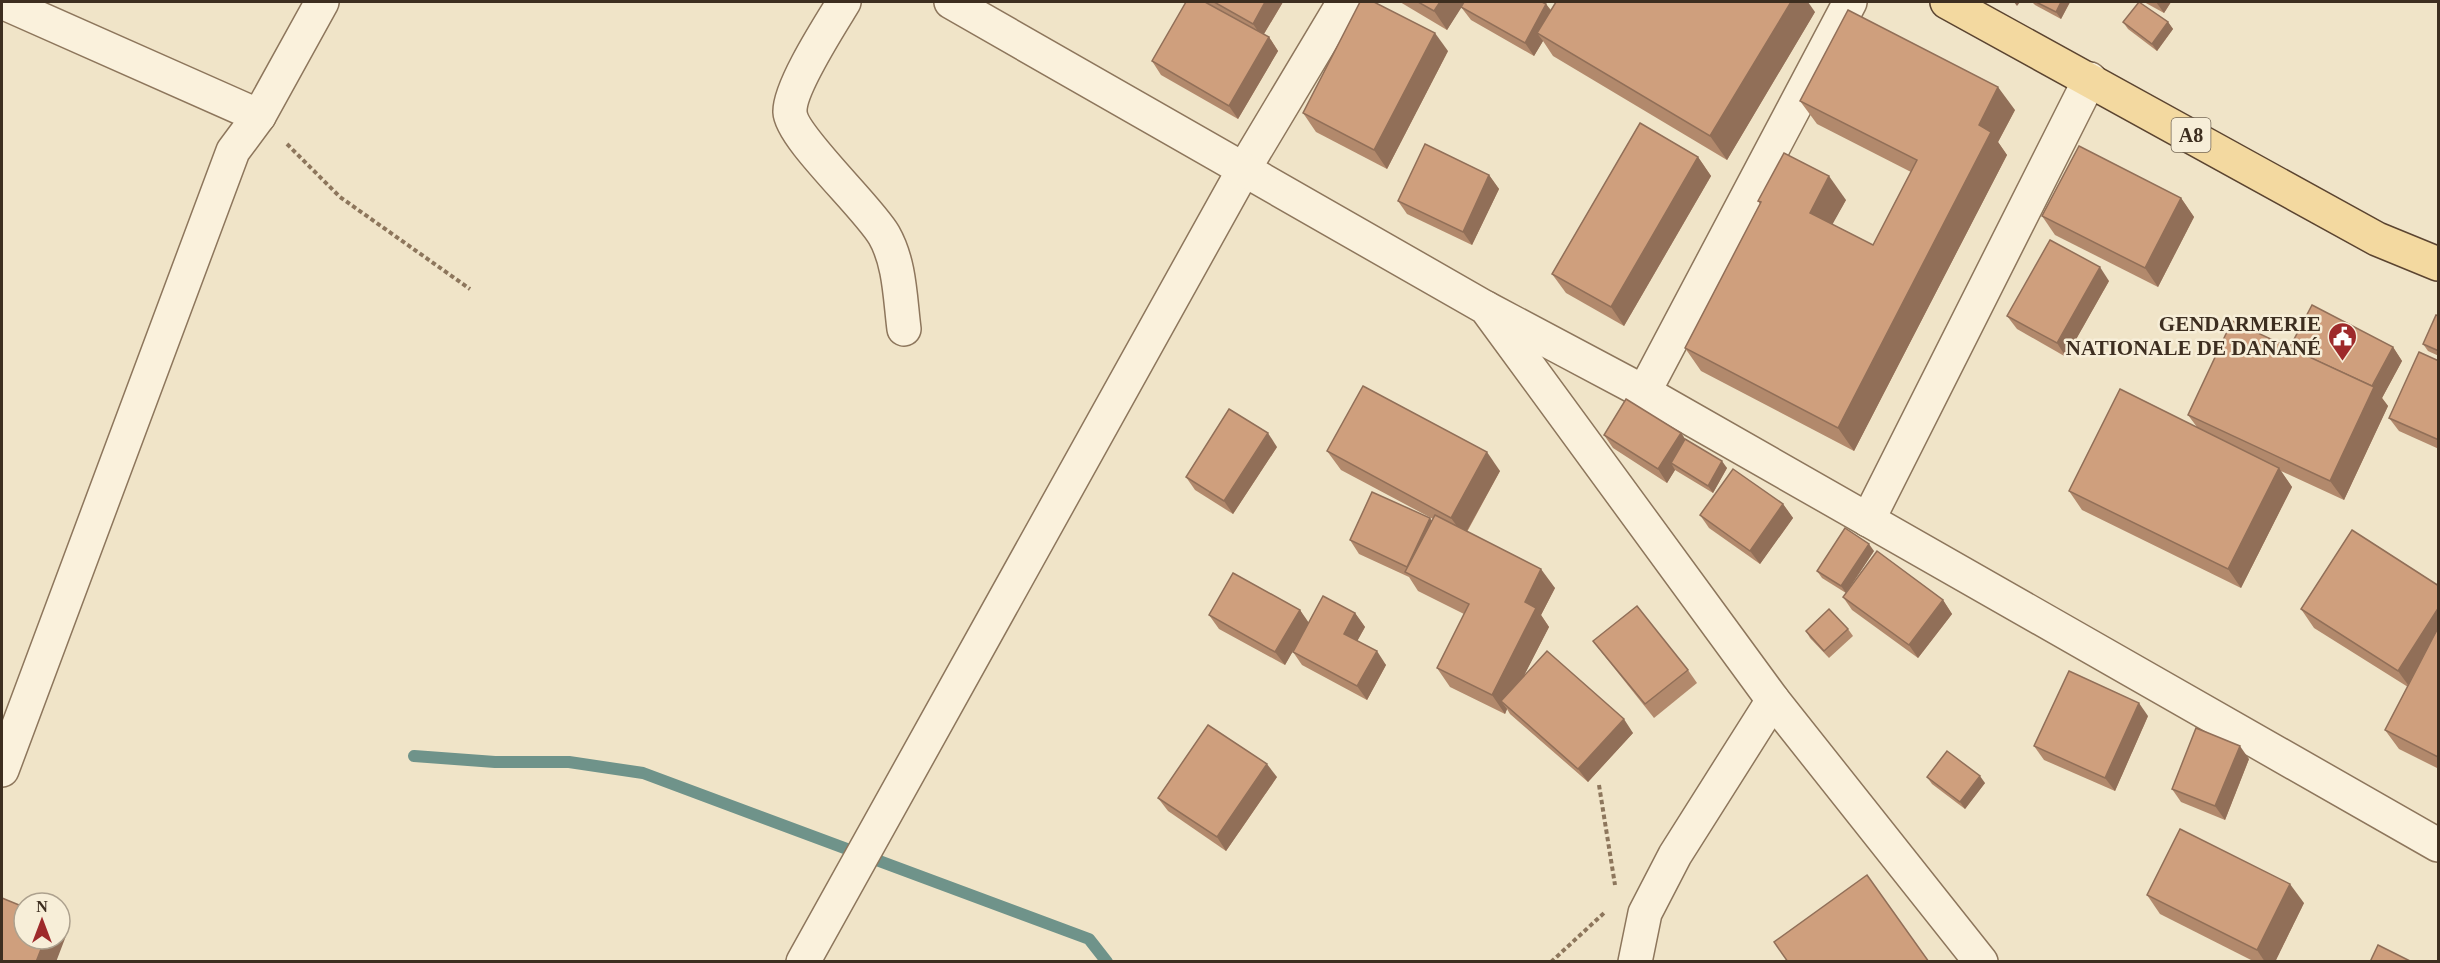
<svg xmlns="http://www.w3.org/2000/svg" width="2440" height="963" font-family="Georgia,serif">
<style>
.lines{fill:none;stroke-linecap:round;stroke-linejoin:round}
.stream{stroke:#6f938a;stroke-width:12}
.minor-casing{stroke:#8d765c;stroke-width:36}
.tertiary-casing{stroke:#8d765c;stroke-width:36}
.primary-casing{stroke:#5b4430;stroke-width:36}
.path{stroke:#8d765c;stroke-width:4;stroke-dasharray:4.5 3;stroke-linecap:butt}
.minor{stroke:#faf1dc;stroke-width:33}
.tertiary{stroke:#faf1dc;stroke-width:33}
.primary{stroke:#f3d9a0;stroke-width:33}
.wall{fill:#b2896c}
.shaded-wall{fill:#916f58}
.building{fill:#cf9f7d;stroke:#916f58;stroke-width:1.5}
.labels{text-anchor:middle;stroke-width:5;stroke-linejoin:round;paint-order:stroke}
.shield{fill:#f7eed8;stroke:#756857;stroke-width:1.5}
.shield-label{font-size:20px;font-weight:bold;fill:#3d2e20}
.poi-label{font-size:21px;font-weight:bold;fill:#3d2e20;stroke:#f7eed8;text-anchor:end}
</style>
<rect width="100%" height="100%" fill="#f0e4c8"/>
<g class="lines">
<path class="stream" d="M414 756 495 762H569L643 773 1089 939 1107 962"/>
<defs>
<g id="minor">
<path d="M2 2 259 116"/>
<path d="M844 2C830 25 789 88 790 112 791 137 867 206 884 235 900 263 900 298 904 329"/>
<path d="M1486 308 1644 392 2438 845"/>
<path d="M1644 392 1850 2"/>
<path d="M1868 520 2090 79"/>
<path d="M2 770 233 151 259 116 322 2"/>
<path d="M803 962 1244 169 1344 2"/>
<path d="M1635 962 1645 913 1675 855 1773 700"/>
</g>
<path id="tertiary" d="M951 2 1486 308 1773 700 1981 962"/>
<path id="primary" d="M1947 2 2377 239 2438 264"/>
</defs>
<use href="#minor" class="minor-casing"/>
<use href="#tertiary" class="tertiary-casing"/>
<use href="#primary" class="primary-casing"/>
<g class="path">
<path d="M287 144 340 197 470 289"/>
<path d="M1599 785 1615 885"/>
<path d="M1551 962 1604 913"/>
</g>
<use href="#minor" class="minor"/>
<use href="#tertiary" class="tertiary"/>
<use href="#primary" class="primary"/>
</g>
<g class="wall">
<path d="M1207 2H1283L1264 34 1269 37 1278 51 1238 119 1161 75 1152 61 1208 3Z"/>
<path d="M1400 2H1542L1546 4 1551 10 1815 12 1727 160 1553 56 1543 41 1534 56 1471 20 1461 7 1447 30Z"/>
<path d="M2032 2H2070L2061 19 2035 5Z"/>
<path d="M2144 2H2171L2164 13Z"/>
<path d="M2123 22H2168L2173 29 2157 51 2128 29Z"/>
<path d="M1448 51 1387 169 1316 132 1303 113Z"/>
<path d="M1800 101 2015 110 1998 142 2007 155 1854 451 1701 371 1685 348 1760 204 1758 201 1846 200 1832 224 1873 245 1911 172 1817 124Z"/>
<path d="M1698 157 1711 176 1624 326 1566 293 1552 274Z"/>
<path d="M1489 175 1499 189 1472 245 1407 214 1398 201Z"/>
<path d="M2181 198 2194 217 2158 287 2055 235 2042 216Z"/>
<path d="M2109 281 2066 357 2017 329 2007 316Z"/>
<path d="M2439 316V356L2428 351 2423 344Z"/>
<path d="M2290 347H2393L2402 361 2382 398 2388 406 2344 500 2281 471 2292 487 2241 588 2082 510 2069 491 2197 427 2188 415 2291 349Z"/>
<path d="M2439 361V449L2399 431 2389 418Z"/>
<path d="M1681 433 1685 439 1727 468 1713 493 1675 470 1667 483 1613 448 1604 435Z"/>
<path d="M1277 447 1233 514 1195 490 1186 477Z"/>
<path d="M1327 451 1500 471 1467 532 1555 588 1541 615 1549 627 1524 675 1633 733 1588 782 1510 714 1507 709 1505 714 1450 687 1437 668 1464 614 1418 591 1409 577 1359 554 1350 540 1430 518 1432 521 1433 519 1341 470Z"/>
<path d="M1783 504 1793 518 1760 564 1709 528 1700 515Z"/>
<path d="M1874 551 1846 593 1822 578 1817 571Z"/>
<path d="M2439 586V769L2399 749 2385 730 2408 687 2314 628 2301 609Z"/>
<path d="M1843 597 1943 600 1952 614 1918 658 1852 610Z"/>
<path d="M1300 610 1308 623 1355 613 1365 627 1357 641 1386 665 1367 700 1302 665 1293 652 1294 649 1285 665 1219 629 1209 615Z"/>
<path d="M1848 629 1853 636 1829 658 1810 638 1806 631Z"/>
<path d="M1593 641 1688 670 1697 683 1654 718 1603 654Z"/>
<path d="M2148 716 2115 791 2044 760 2034 746Z"/>
<path d="M2249 759 2225 820 2181 802 2172 789Z"/>
<path d="M1277 777 1226 851 1168 811 1158 798Z"/>
<path d="M1927 777 1985 783 1965 809 1932 784Z"/>
<path d="M2147 895 2304 903 2275 962H2255L2160 914Z"/>
</g>
<g class="shaded-wall">
<path d="M1265 2H1283L1262 37 1253 24Z"/>
<path d="M1440 2H1465L1447 30 1434 11Z"/>
<path d="M1791 2H1808L1815 12 1727 160 1710 136Z"/>
<path d="M2014 2H2020L2017 6Z"/>
<path d="M2061 2H2070L2061 19 2056 12Z"/>
<path d="M2156 2H2171L2164 13Z"/>
<path d="M1546 4 1556 18 1537 33 1543 41 1534 56 1525 43Z"/>
<path d="M2168 22 2173 29 2157 51 2152 44Z"/>
<path d="M1435 33 1448 51 1387 169 1374 150Z"/>
<path d="M1269 37 1278 51 1238 119 1229 106Z"/>
<path d="M1998 87 2015 110 1998 142 2007 155 1854 451 1838 428 1979 125Z"/>
<path d="M1698 157 1711 176 1624 326 1611 307Z"/>
<path d="M1489 175 1499 189 1472 245 1463 232Z"/>
<path d="M1829 176 1846 200 1826 236 1810 213Z"/>
<path d="M2181 198 2194 217 2158 287 2145 268Z"/>
<path d="M2100 267 2109 281 2066 357 2057 343Z"/>
<path d="M2393 347 2402 361 2382 398 2388 406 2344 500 2330 481 2371 389Z"/>
<path d="M1268 433 1277 447 1233 514 1224 501Z"/>
<path d="M1681 433 1690 446 1671 463 1675 470 1667 483 1658 469Z"/>
<path d="M1487 452 1500 471 1464 536 1451 518Z"/>
<path d="M1722 461 1727 468 1713 493 1708 486Z"/>
<path d="M2279 468 2292 487 2241 588 2228 569Z"/>
<path d="M1783 504 1793 518 1760 564 1750 551Z"/>
<path d="M1430 518 1439 532 1407 567Z"/>
<path d="M1869 544 1874 551 1846 593 1841 586Z"/>
<path d="M1541 569 1555 588 1541 615 1549 627 1508 707 1501 701 1507 709 1505 714 1492 695 1525 602Z"/>
<path d="M1943 600 1952 614 1918 658 1909 645Z"/>
<path d="M2439 607V647L2411 689 2398 671Z"/>
<path d="M1300 610 1309 623 1285 665 1275 652Z"/>
<path d="M1355 613 1365 627 1354 647 1344 634Z"/>
<path d="M1377 651 1386 665 1367 700 1357 686Z"/>
<path d="M2139 703 2148 716 2115 791 2105 778Z"/>
<path d="M1624 719 1633 733 1588 782 1578 769Z"/>
<path d="M2240 746 2249 759 2225 820 2215 806Z"/>
<path d="M1267 764 1277 777 1226 851 1217 837Z"/>
<path d="M1980 776 1985 783 1965 809 1960 802Z"/>
<path d="M2290 884 2304 903 2275 962H2265L2257 950Z"/>
<path d="M60 928 66 936 56 962H36L45 939H60Z"/>
</g>
<g class="building">
<path d="M1186 2H1205L1269 37 1229 106 1152 61Z"/>
<path d="M1214 2H1265L1253 24Z"/>
<path d="M1360 2H1374L1435 33 1374 150 1303 113Z"/>
<path d="M1418 2H1440L1434 11Z"/>
<path d="M1464 2H1542L1546 4 1525 43 1461 7Z"/>
<path d="M1556 2H1791L1710 136 1537 33Z"/>
<path d="M2036 2H2061L2056 12Z"/>
<path d="M2139 2 2168 22 2152 44 2123 22Z"/>
<path d="M1848 10 1998 87 1979 125 1991 132 1838 428 1685 348 1761 202 1758 201 1784 153 1829 176 1810 213 1873 245 1917 160 1800 101Z"/>
<path d="M1640 123 1698 157 1611 307 1552 274Z"/>
<path d="M1425 144 1489 175 1463 232 1398 201Z"/>
<path d="M2079 146 2181 198 2145 268 2042 216Z"/>
<path d="M2050 240 2100 267 2057 343 2007 316Z"/>
<path d="M2312 305 2393 347 2372 386 2313 359 2290 347Z"/>
<path d="M2436 315 2439 316V351L2423 344Z"/>
<path d="M2232 321 2374 387 2330 481 2188 415Z"/>
<path d="M2419 352 2439 361V440L2389 418Z"/>
<path d="M1363 386 1487 452 1451 518 1327 451Z"/>
<path d="M2120 389 2279 468 2228 569 2069 491Z"/>
<path d="M1626 399 1681 433 1658 469 1604 435Z"/>
<path d="M1229 409 1268 433 1224 501 1186 477Z"/>
<path d="M1685 439 1722 461 1708 486 1671 463Z"/>
<path d="M1733 469 1783 504 1750 551 1700 515Z"/>
<path d="M1372 492 1430 518 1407 567 1350 540Z"/>
<path d="M1435 515 1541 569 1525 602 1536 608 1492 695 1437 668 1469 604 1405 572Z"/>
<path d="M1845 528 1869 544 1841 586 1817 571Z"/>
<path d="M2352 530 2439 586V607L2398 671 2301 609Z"/>
<path d="M1877 551 1943 600 1909 645 1843 597Z"/>
<path d="M1233 573 1300 610 1275 652 1209 615Z"/>
<path d="M1323 596 1355 613 1344 634 1377 651 1357 686 1293 652Z"/>
<path d="M1637 606 1688 670 1645 704 1593 641Z"/>
<path d="M1829 609 1848 629 1824 651 1806 631Z"/>
<path d="M2439 626V755L2438 757 2385 730Z"/>
<path d="M1547 651 1624 719 1578 769 1501 701Z"/>
<path d="M2069 671 2139 703 2105 778 2034 746Z"/>
<path d="M1208 725 1267 764 1217 837 1158 798Z"/>
<path d="M2196 728 2240 746 2215 806 2172 789Z"/>
<path d="M1947 751 1980 776 1960 802 1927 777Z"/>
<path d="M2180 829 2290 884 2257 950 2147 895Z"/>
<path d="M1867 875 1929 962H1788L1774 942Z"/>
<path d="M2 898 24 907V939H45L36 962H2Z"/>
<path d="M2378 945 2412 962H2370Z"/>
</g>
<defs>
<symbol id="civic-pin" viewBox="-11 -11 22 30"><path d="M0 17L-7.5 6A9.5 9.5 0 1 1 7.5 6Z" fill="#9e2a2b" stroke="#f7eed8"/><path d="M-.6-6.5H3V-4.5H.6V-3L4-1V1h2V6H-6V1h2V-1L-.6-3ZM-1.2 2.5V6h2.4V2.5Z" fill="#fff"/></symbol>
</defs>
<g fill-rule="evenodd">
<use href="#civic-pin" x="2326" y="320" width="33" height="45"/>
</g>
<g class="labels">
<rect class="shield" x="2171.5" y="118" width="39" height="34" rx="4.5"/>
<g class="shield-label">
<text x="2191" y="142">A8</text>
</g>
<g class="poi-label">
<text x="2321" y="331">GENDARMERIE<tspan x="2321" dy="24">NATIONALE DE DANANÉ</tspan></text>
</g>
</g>
<rect width="2440" height="963" fill="none" stroke="#3d2e20" stroke-width="6"/>
<g transform="translate(42 921)"><circle r="28" fill="#f7eed8" stroke="#ada18e" stroke-width="1.5"/>
<path d="M0-4.5L10 22L0 15L-10 22Z" fill="#9e2a2b"/>
<text y="-9" font-size="16" font-weight="bold" text-anchor="middle" fill="#3d2e20">N</text>
</g>
</svg>
